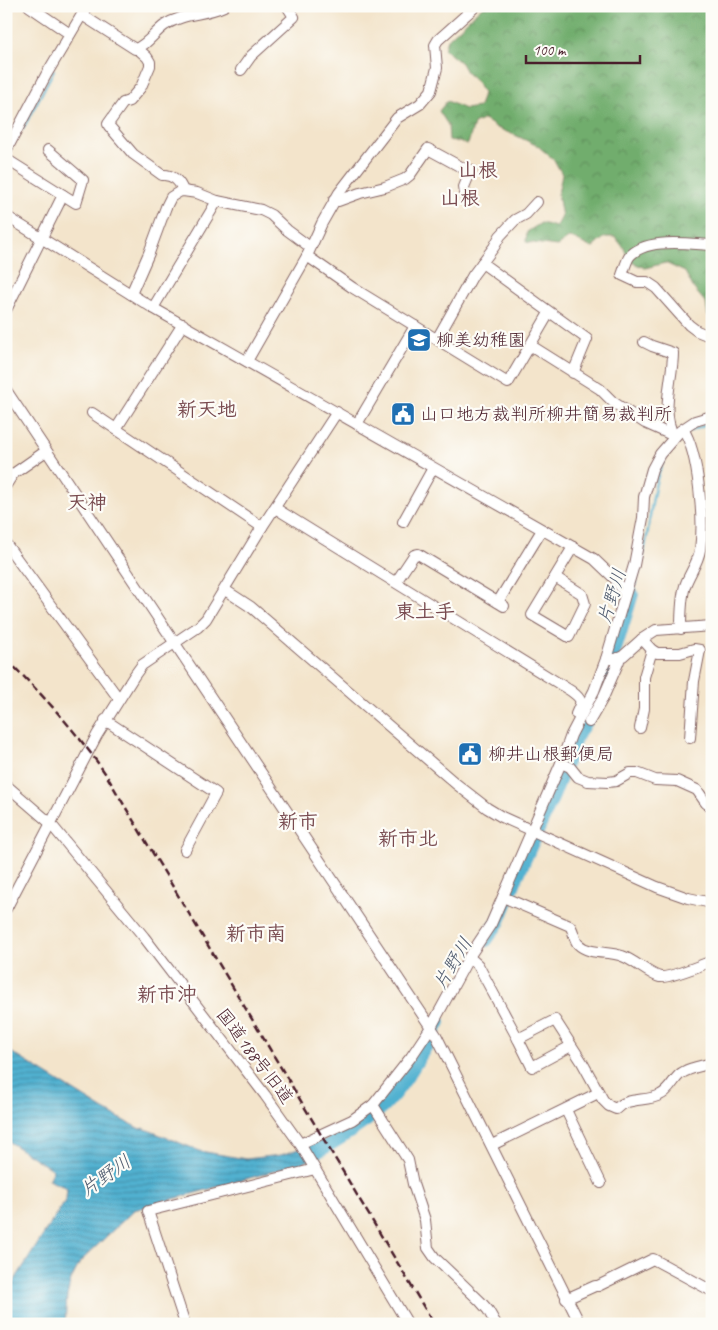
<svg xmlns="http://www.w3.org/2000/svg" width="718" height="1330" font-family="Caveat,'Klee One',sans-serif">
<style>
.forest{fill:url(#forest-crowns);stroke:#5e664c}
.water{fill:url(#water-rules);stroke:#4e687e}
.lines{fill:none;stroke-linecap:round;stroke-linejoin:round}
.stream{stroke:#51b1d0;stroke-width:2.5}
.river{stroke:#51b1d0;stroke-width:14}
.minor-casing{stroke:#856463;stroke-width:12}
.minor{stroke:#fff;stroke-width:10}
.rail{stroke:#4a1f2b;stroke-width:2.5;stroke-dasharray:8 4;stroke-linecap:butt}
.labels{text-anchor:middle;stroke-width:4.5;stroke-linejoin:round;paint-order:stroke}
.poi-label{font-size:18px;fill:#4a1f2b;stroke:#fdfcf7;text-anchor:start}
.street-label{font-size:18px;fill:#4a1f2b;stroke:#fdfcf7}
.water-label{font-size:19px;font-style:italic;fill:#4d596d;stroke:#fdfcf7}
.quarter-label{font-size:20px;font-weight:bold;fill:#784a4f;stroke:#fdfcf7}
</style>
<defs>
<pattern id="forest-crowns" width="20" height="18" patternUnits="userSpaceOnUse" patternTransform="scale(1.25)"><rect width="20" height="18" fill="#71ad6d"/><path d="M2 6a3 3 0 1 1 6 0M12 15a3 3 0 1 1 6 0" fill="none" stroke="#5f8c5a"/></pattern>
<pattern id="water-rules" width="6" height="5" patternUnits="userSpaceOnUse" patternTransform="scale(1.25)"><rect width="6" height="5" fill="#51b1d0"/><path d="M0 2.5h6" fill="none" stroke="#458fa9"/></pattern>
</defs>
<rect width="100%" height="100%" fill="#fdfcf7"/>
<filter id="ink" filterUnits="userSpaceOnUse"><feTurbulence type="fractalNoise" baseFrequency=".02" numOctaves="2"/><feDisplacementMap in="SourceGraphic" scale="10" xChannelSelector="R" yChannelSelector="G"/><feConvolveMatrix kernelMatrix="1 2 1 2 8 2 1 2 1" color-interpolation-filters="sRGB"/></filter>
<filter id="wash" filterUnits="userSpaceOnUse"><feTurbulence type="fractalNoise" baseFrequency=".0096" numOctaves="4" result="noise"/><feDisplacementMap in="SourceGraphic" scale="20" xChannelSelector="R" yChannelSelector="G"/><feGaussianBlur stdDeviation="1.12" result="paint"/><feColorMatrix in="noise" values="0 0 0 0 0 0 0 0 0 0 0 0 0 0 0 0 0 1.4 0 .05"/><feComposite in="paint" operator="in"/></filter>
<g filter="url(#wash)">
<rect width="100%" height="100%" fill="#f3e4cb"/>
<path class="forest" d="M483 6H712V319L708 316 706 303 694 289 685 272 665 263 645 268 629 261 624 248 615 237H605L592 248 570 237 557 246 526 242 527 232 541 223 556 227 562 217 558 194 562 174 554 160 538 146 517 136 497 128 484 119 474 124 468 144 449 140 448 125 439 111 447 101 465 109 479 107 483 93 476 81 466 72 461 63 444 49 447 40Z"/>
<path class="water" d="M6 1049 104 1110 140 1129 143 1128 200 1151 246 1159 281 1155 330 1138 337 1144 321 1156 300 1164 134 1210 80 1262 71 1280 67 1296 65 1324H10L6 1294 66 1199 67 1188 48 1180 53 1170 6 1140Z"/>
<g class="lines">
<g class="stream">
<path d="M23 129 54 70"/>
<path d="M687 432 712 423"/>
<path d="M632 594C638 577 643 560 646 542 652 511 652 480 668 452"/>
</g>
<g class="river">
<path d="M486 940 499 921 515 881 553 796 575 739 597 701 610 666 632 594"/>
<path d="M318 1151C335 1142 364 1123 379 1110 400 1092 426 1047 439 1022"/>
</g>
</g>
</g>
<g filter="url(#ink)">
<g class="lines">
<defs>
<g id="minor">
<path d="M29 6 70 34"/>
<path d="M82 15 135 49C146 46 155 32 165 25 183 13 205 15 224 6"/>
<path d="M138 49 147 57 150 62V66L141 87 129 101 123 103 108 124 109 126 133 154 162 175C172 174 180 181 183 191"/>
<path d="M241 70 251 56 294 17 287 6"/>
<path d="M6 151 46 75 87 6"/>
<path d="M6 159 76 203 83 180 48 150"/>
<path d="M334 200 338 201 360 193 385 187 405 179 410 175 428 149 463 168 471 170 464 187 465 194"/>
<path d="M6 216 153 308 594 559 616 580 625 594"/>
<path d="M712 245C689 244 645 237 629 257 626 262 624 270 622 275L637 282H647L656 288 689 325 697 331 712 337"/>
<path d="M307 256 353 288 508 383 549 313"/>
<path d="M482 263 587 339 573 373"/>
<path d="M131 294 149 253 166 207 171 197 179 192 183 191 197 193 217 201 261 210 271 215 287 230 310 247"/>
<path d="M153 308 217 201"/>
<path d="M6 310 63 195"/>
<path d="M437 339 473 275 494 247 500 236 515 220 526 214 537 202"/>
<path d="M644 342 652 346 673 353C673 379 660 412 674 436"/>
<path d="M530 345 600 389 613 402 645 423 674 436"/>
<path d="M247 361 307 256 322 223 339 193 397 118 420 104 431 91 437 68 435 45 438 40 476 6"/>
<path d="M6 390 436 1035 580 1324"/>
<path d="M92 413 262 527"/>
<path d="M357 424 415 326"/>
<path d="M116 429 183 324"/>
<path d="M6 485 13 474 46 451"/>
<path d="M275 508 571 691C583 700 582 701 576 714"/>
<path d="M403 522 433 468"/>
<path d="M6 544 119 699"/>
<path d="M555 577 582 594 585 604 569 637 532 615 573 547"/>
<path d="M396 582 414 555 418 554 504 606"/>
<path d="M225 590 251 607 455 783 487 808 502 817 657 887 688 898 712 903"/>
<path d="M498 602 542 530"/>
<path d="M681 629C681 615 681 599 685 586 689 574 698 563 700 550 704 521 699 453 683 429"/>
<path d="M642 639 652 650 657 653H680L694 649 700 650 694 681 690 738"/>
<path d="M606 659H616L623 656 642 639 656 630 712 626"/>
<path d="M105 720 216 793 185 850"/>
<path d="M589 722 603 698 619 661 618 658"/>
<path d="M640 728 644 709V677L652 650"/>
<path d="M561 763 570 767 578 777 588 781 608 782 616 781 630 773H637L655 780 677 781 697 790 706 803 712 807"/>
<path d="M6 785 50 823 144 937 265 1095 300 1144 408 1324"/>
<path d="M503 897 570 926C574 931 574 940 578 944 589 955 609 951 622 956 634 960 650 975 660 977 669 978 702 965 712 961"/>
<path d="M6 909 97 735 134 676 142 665 198 627 206 619 262 527 337 412"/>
<path d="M469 957 478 965 518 1039 555 1020 582 1062 603 1100 609 1106 616 1109C627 1097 646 1102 660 1095 669 1091 672 1082 679 1075 687 1068 701 1066 712 1063"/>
<path d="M518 1039 532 1067 571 1046"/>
<path d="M373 1105 408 1160 413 1184 425 1220 428 1248 435 1258 480 1301 488 1310 496 1324"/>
<path d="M566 1110 601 1183"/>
<path d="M300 1144 352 1120 373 1105 411 1057 431 1027 469 957 491 924 561 763 571 735 594 691 606 659 634 565 643 518 644 497 652 469 660 454 680 431 695 421 712 416"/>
<path d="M492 1145 598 1093"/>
<path d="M566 1299 595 1286H598L653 1259 712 1291"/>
<path d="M185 1324 148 1211 315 1169"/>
</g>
</defs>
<use href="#minor" class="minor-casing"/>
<use href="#minor" class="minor"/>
<path class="rail" d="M6 659C43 695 76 731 105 773L434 1324"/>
</g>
</g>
<defs>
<symbol id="school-square" viewBox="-11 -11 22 22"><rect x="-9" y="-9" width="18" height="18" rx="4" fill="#1f6fb2" stroke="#fdfcf7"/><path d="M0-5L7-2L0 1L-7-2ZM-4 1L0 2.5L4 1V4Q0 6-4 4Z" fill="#fff"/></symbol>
<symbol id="civic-square" viewBox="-11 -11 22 22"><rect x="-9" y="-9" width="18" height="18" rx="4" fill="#1f6fb2" stroke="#fdfcf7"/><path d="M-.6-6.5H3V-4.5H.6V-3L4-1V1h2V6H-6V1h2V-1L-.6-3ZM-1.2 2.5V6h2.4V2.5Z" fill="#fff"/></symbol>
</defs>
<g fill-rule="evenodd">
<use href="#school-square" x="405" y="326" width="28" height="28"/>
<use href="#civic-square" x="389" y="400" width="28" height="28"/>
<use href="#civic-square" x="456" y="740" width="28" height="28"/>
</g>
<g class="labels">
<g class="poi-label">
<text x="436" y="346">柳美幼稚園</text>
<text x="420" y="420">山口地方裁判所柳井簡易裁判所</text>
<text x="488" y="760">柳井山根郵便局</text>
</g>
<g class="street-label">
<text transform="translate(255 1056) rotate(53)" y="6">国道188号旧道</text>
</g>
<g class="water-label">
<text transform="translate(611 596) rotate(-73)" y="7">片野川</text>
<text transform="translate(452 963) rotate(-59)" y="7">片野川</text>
<text transform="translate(105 1175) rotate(-35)" y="7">片野川</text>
</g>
<g class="quarter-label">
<text x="478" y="177">山根</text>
<text x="460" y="205">山根</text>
<text x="207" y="416">新天地</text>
<text x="87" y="509">天神</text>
<text x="425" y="618">東土手</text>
<text x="298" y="828">新市</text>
<text x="408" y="845">新市北</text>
<text x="256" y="940">新市南</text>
<text x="167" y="1001">新市沖</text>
</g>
</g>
<rect width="718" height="1330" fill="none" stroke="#fdfcf7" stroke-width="25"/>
<path d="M526 55v8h114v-8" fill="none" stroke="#4a1f2b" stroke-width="2.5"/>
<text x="533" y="55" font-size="15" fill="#4a1f2b" stroke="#fdfcf7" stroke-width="4" paint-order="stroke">100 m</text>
</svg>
